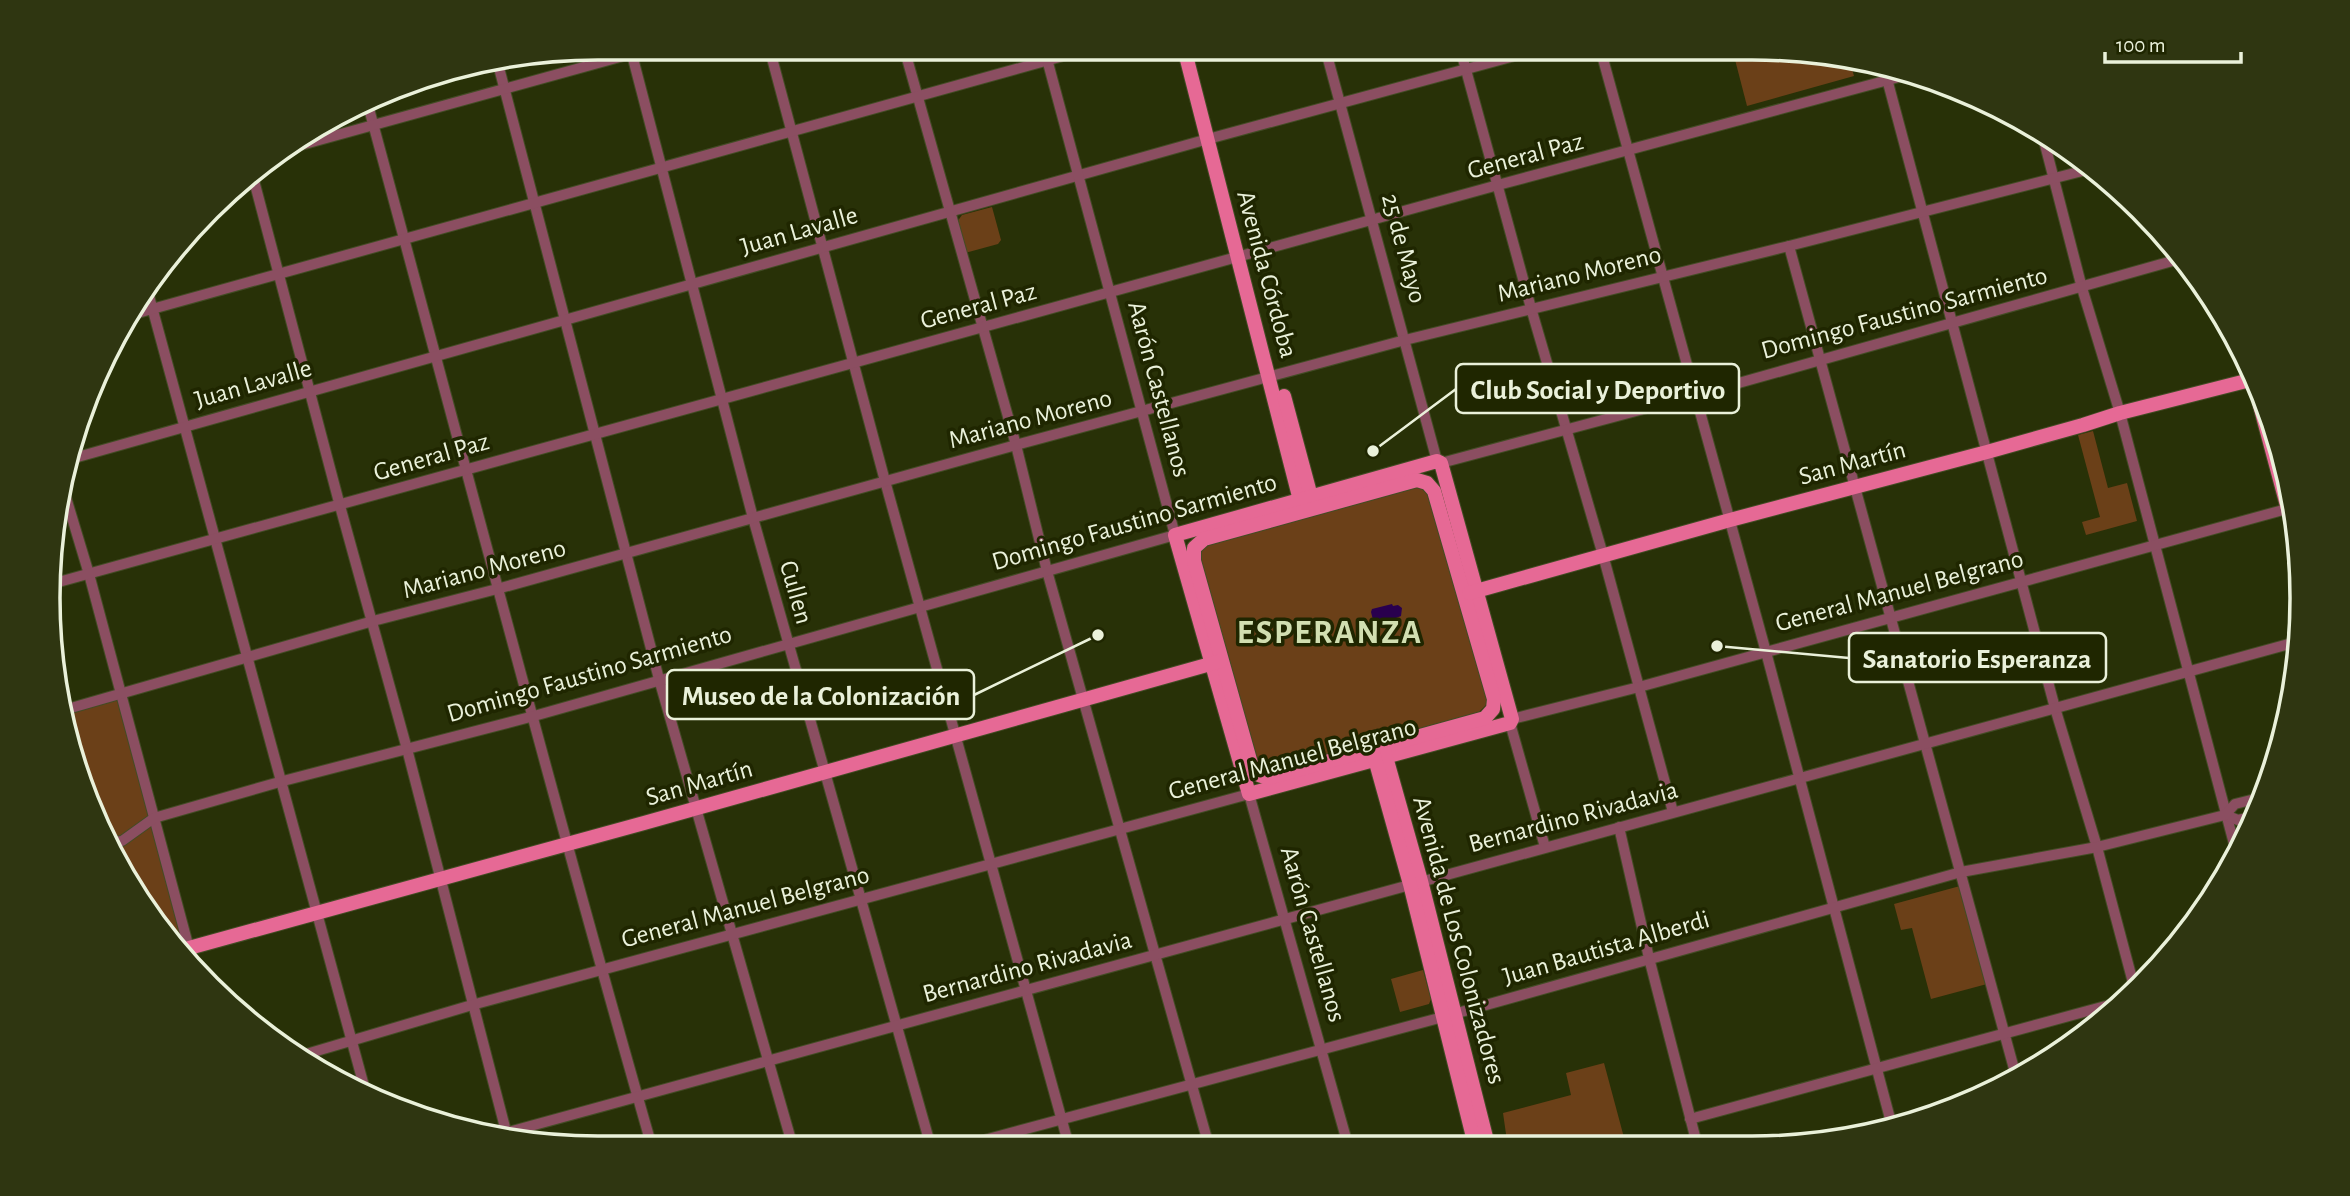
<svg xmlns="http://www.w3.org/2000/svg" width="2350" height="1196" font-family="'Alegreya Sans',sans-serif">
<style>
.green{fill:#6b4018}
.water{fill:#29004e}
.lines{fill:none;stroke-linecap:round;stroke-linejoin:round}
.minor-casing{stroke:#434c25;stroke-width:12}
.major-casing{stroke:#434c25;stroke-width:16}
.minor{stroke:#8b4e61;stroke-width:10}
.major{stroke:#e66995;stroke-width:14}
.labels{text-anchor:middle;stroke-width:7;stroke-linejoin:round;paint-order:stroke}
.street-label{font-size:26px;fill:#eaf1da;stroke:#1f2600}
.district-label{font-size:33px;font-weight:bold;letter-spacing:2px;fill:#d2dfb1;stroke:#1f2600}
.rim{fill:none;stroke:#eaf1da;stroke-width:3.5}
.leader{fill:none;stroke:#eaf1da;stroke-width:2.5}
.callout-dot{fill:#eaf1da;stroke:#1f2600;stroke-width:2.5}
.callout{fill:#1f2600;stroke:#eaf1da;stroke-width:2.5}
.callout-label{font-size:28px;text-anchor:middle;font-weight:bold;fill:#eaf1da}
</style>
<rect width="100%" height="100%" fill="#283107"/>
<g class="green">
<path d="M1732 48H1788L1849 59 1854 76 1747 106Z"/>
<path d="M992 207 1001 240 998 244 965 253 957 222 962 215Z"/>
<path d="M2093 431 2108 488 2127 483 2137 521 2086 535 2082 522 2100 517 2078 435Z"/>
<path d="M1415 485 1427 491 1488 699 1486 705 1478 713 1277 768 1263 766 1255 753 1200 559 1202 548 1206 544Z"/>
<path d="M121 695 194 967 104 841 64 710Z"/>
<path d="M1960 886 1987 984 1931 999 1912 928 1901 930 1894 904Z"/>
<path d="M1423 970 1431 999 1429 1004 1400 1012 1391 979Z"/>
<path d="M1604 1063 1626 1145H1502V1143L1507 1141 1503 1113 1571 1095 1566 1073Z"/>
</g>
<path class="water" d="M1392 604 1393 606 1398 605 1402 608 1401 616 1396 618 1397 620 1377 626 1374 624 1371 612 1372 609Z"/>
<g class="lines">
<defs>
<g id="minor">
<path d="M630 47 753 518 931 1147"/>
<path d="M769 47 885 481 1069 1146"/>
<path d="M904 48 1016 445 1047 571 1209 1146"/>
<path d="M1325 48 1437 461"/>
<path d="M1460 48 1531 308 1603 555 1673 812"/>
<path d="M1600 48 1766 652 1892 1126"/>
<path d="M498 64 659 679 793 1147"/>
<path d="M1883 64 2055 708 2097 847 2135 990"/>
<path d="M368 105C462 452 553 801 652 1147"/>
<path d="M2042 133 2082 288 2120 413 2237 855"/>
<path d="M283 150 656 47"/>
<path d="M252 173 340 506 407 749 508 1139"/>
<path d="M1789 246 2016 1076"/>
<path d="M146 285 367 1097"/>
<path d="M127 316 1092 48"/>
<path d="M67 460 1208 139 1544 48"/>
<path d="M1441 463 1696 395 2183 258"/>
<path d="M61 481 89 574 194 967"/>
<path d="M55 583 1498 185 1914 73"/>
<path d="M64 710 373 621 497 589 1016 445 1405 340 1789 246 2094 168"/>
<path d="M1512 719 1639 687 2294 507"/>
<path d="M1510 723 1545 847"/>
<path d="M2225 815 2238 820 2256 816"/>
<path d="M1619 827 1649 958 1697 1144"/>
<path d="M105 843 122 841 154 818 283 781 534 716 1175 535 1044 48"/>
<path d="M303 1055 472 1005 1249 794 1348 1145"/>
<path d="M1690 1119 2124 1001"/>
<path d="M494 1136 2300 641"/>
<path d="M962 1146 1443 1017 1961 872 2097 847 2225 815 2235 804 2263 797"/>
</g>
<g id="major">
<path d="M1184 48 1302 508"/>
<path d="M2251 372 2299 550"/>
<path d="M1284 396 1313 504"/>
<path d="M1437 461 1441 463 1512 719 1510 723 1249 794 1175 535Z"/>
<path d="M1417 480 1427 483 1434 491 1494 699 1493 709 1485 718 1268 778 1259 775 1252 767 1194 561V548L1204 539Z"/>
<path d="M1469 593 1730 520 1987 452 2083 425 2120 413 2254 379"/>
<path d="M1384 750 1421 881 1488 1145"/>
<path d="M1373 752 1410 884 1475 1145"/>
<path d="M189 948 644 823 1221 661"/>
</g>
</defs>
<use href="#minor" class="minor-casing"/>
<use href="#major" class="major-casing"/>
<use href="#minor" class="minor"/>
<use href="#major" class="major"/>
</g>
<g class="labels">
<g class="street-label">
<text transform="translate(1525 155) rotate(-15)" y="9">General Paz</text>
<text transform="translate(799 230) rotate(-16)" y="9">Juan Lavalle</text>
<text transform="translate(1405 248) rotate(75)" y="9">25 de Mayo</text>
<text transform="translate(1579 273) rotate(-14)" y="9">Mariano Moreno</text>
<text transform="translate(1268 274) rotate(75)" y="9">Avenida Córdoba</text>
<text transform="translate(978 305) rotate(-15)" y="9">General Paz</text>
<text transform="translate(1904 312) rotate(-15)" y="9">Domingo Faustino Sarmiento</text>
<text transform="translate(253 383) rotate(-16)" y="9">Juan Lavalle</text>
<text transform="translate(1160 389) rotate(75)" y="9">Aarón Castellanos</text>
<text transform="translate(1030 418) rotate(-15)" y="9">Mariano Moreno</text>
<text transform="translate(431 456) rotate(-16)" y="9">General Paz</text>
<text transform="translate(1852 462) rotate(-15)" y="9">San Martín</text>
<text transform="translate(1134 521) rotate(-16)" y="9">Domingo Faustino Sarmiento</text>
<text transform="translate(484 568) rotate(-15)" y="9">Mariano Moreno</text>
<text transform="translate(1899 590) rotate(-15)" y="9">General Manuel Belgrano</text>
<text transform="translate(797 592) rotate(74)" y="9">Cullen</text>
<text transform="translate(589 673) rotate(-16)" y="9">Domingo Faustino Sarmiento</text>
<text transform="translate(1292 758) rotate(-15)" y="9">General Manuel Belgrano</text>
<text transform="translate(699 782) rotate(-16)" y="9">San Martín</text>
<text transform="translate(1573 816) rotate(-15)" y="9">Bernardino Rivadavia</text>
<text transform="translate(745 906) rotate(-15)" y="9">General Manuel Belgrano</text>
<text transform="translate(1314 934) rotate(74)" y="9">Aarón Castellanos</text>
<text transform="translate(1460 940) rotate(75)" y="9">Avenida de Los Colonizadores</text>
<text transform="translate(1606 947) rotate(-16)" y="9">Juan Bautista Alberdi</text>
<text transform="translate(1027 966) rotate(-15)" y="9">Bernardino Rivadavia</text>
</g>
<g class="district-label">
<text x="1330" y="643">ESPERANZA</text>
</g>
</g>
<path d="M0 0H2350V1196H0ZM598 60H1752A538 538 0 0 1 2290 598V598A538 538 0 0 1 1752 1136H598A538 538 0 0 1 60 598V598A538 538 0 0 1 598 60Z" fill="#2f3611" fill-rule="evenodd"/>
<path class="rim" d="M598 60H1752A538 538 0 0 1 2290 598V598A538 538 0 0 1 1752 1136H598A538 538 0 0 1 60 598V598A538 538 0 0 1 598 60Z"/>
<path class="leader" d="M1373 451L1456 389M1717 646L1849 658M1098 635L974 695"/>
<g class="callout-dot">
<circle cx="1373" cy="451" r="7"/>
<circle cx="1717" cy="646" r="7"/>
<circle cx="1098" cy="635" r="7"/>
</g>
<g class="callout">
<rect x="1456" y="364" width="283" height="49" rx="7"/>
<rect x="1849" y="633" width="257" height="49" rx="7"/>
<rect x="667" y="670" width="307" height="49" rx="7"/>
</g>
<g class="callout-label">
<text x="1598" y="399">Club Social y Deportivo</text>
<text x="1977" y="668">Sanatorio Esperanza</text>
<text x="821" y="705">Museo de la Colonización</text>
</g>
<path d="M2105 52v10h136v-10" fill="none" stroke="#eaf1da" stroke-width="3.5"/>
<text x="2116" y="52" font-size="21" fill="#eaf1da" stroke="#1f2600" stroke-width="5" paint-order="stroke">100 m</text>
</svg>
